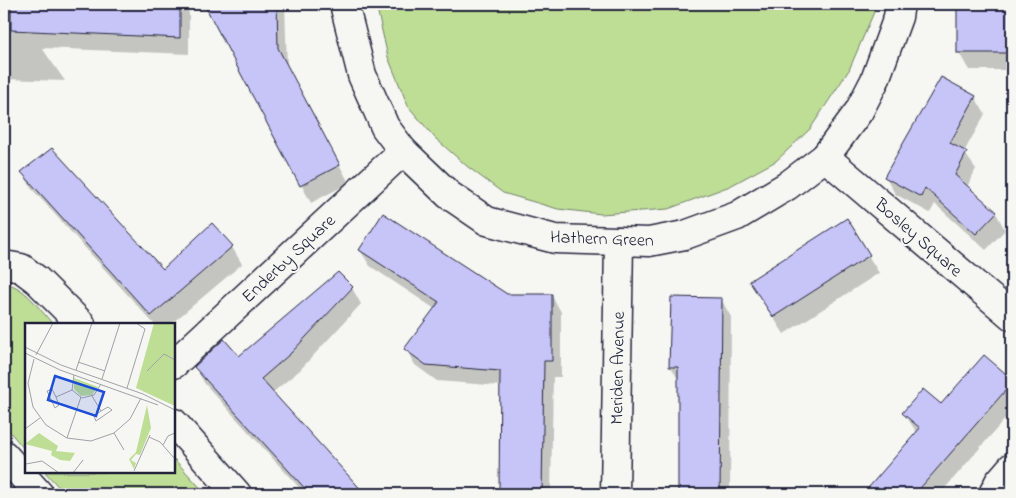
<svg xmlns="http://www.w3.org/2000/svg" width="1016" height="498" font-family="'Indie Flower',sans-serif">
<style>
.green{fill:#bede96;stroke:#708068}
.shadow{fill:#0003}
.building{fill:#c7c5f7;stroke:#22223b}
.lines{fill:none;stroke-linecap:round;stroke-linejoin:round}
.street-casing{stroke:#22223b;stroke-width:31}
.street{stroke:#f6f6f2;stroke-width:28}
.labels{text-anchor:middle;stroke-width:4;stroke-linejoin:round;paint-order:stroke}
.street-label{font-size:18px;fill:#22223b;stroke:#f6f6f2}
.inset-road{fill:none;stroke:#a1a1a9;stroke-width:1}
.view{fill:#1d4ed8;fill-opacity:0.15;stroke:#1d4ed8;stroke-width:2.5}
.inset-edge{fill:none;stroke:#22223b;stroke-width:2.5}
</style>
<rect width="100%" height="100%" fill="#f6f6f2"/>
<filter id="ink" filterUnits="userSpaceOnUse"><feTurbulence type="fractalNoise" baseFrequency=".02" numOctaves="2"/><feDisplacementMap in="SourceGraphic" scale="10" xChannelSelector="R" yChannelSelector="G"/><feConvolveMatrix kernelMatrix="1 2 1 2 8 2 1 2 1" color-interpolation-filters="sRGB"/></filter>
<g filter="url(#ink)">
<g class="green">
<path d="M376 4H874V12L849 70 810 129 776 161 730 186 668 209 601 214 558 209 503 193 468 167 435 138 408 106 388 57Z"/>
<path d="M4 283C25 286 39 309 53 324H26V451L4 425Z"/>
<path d="M174 459 206 494H65L45 472H174Z"/>
</g>
<g class="shadow">
<path d="M4 4H183L189 13V54L42 48 65 81 4 79Z"/>
<path d="M208 4H285L287 66 349 183 311 203 208 9Z"/>
<path d="M959 4H1012V70H969L959 53Z"/>
<path d="M941 79 975 97 985 114 964 152 976 169 967 187 996 213 1005 230 986 250 935 204 930 213 895 194 886 177Z"/>
<path d="M22 172 163 271 232 247 242 264 171 324H154L32 189Z"/>
<path d="M846 220 879 273 784 334 761 298Z"/>
<path d="M360 250 507 295 552 296 561 312V377H553L551 494H500L501 386 437 381 415 365 406 349 435 309 370 266Z"/>
<path d="M352 288 361 304 300 370 272 393 363 494H305L205 384 195 367 239 358Z"/>
<path d="M721 299 731 317 730 494H679V381L671 367Z"/>
<path d="M985 357 1012 381V411L940 494H864L917 433 904 413 941 406Z"/>
</g>
<g class="building">
<path d="M11 4H180V38L11 30Z"/>
<path d="M204 4H277L278 48 340 165 300 186Z"/>
<rect x="957" y="4" width="55" height="49"/>
<path d="M941 77 976 96 950 143 967 152 955 175 997 212 976 234 925 188 921 197 884 177Z"/>
<path d="M52 148 163 269 212 223 233 246 151 316 21 172Z"/>
<path d="M383 213 507 294H552V361H544L542 494H499L500 371 426 365 404 349 439 302 359 250Z"/>
<path d="M847 218 870 255 773 317 749 281Z"/>
<path d="M338 272 353 287 291 353 261 379 365 494H310L194 367 224 339 239 356Z"/>
<path d="M671 297 722 298 720 494H678V367H669Z"/>
<path d="M984 355 1012 379V383L950 454 915 494H863L920 428 902 413 923 389 941 404Z"/>
</g>
<g class="lines">
<defs>
<g id="street">
<path d="M344 4 362 75 385 127 403 151 449 195 487 221 555 239 649 242 685 235 737 216 787 186 825 157 859 111 875 80 898 17 900 4"/>
<path d="M825 157 1012 316"/>
<path d="M4 265 21 268 37 280 81 324"/>
<path d="M174 364 403 151"/>
<path d="M174 423 237 494"/>
<path d="M4 455 39 494"/>
<path d="M615 494 619 241"/>
<path d="M993 494 999 482 1012 467"/>
</g>
</defs>
<use href="#street" class="street-casing"/>
<use href="#street" class="street"/>
</g>
</g>
<g class="labels">
<g class="street-label">
<text transform="translate(919 237) rotate(41)" y="6">Bosley Square</text>
<text transform="translate(602 238) rotate(2)" y="6">Hathern Green</text>
<text transform="translate(288 258) rotate(-43)" y="6">Enderby Square</text>
<text transform="translate(617 368) rotate(-89)" y="6">Meriden Avenue</text>
</g>
</g>
<g transform="translate(25 323)">
<rect width="150" height="150" fill="#f6f6f2"/>
<path d="M129 0H150V83L111 65ZM49 55 73 64 67 72 56 73 49 66ZM122 82 126 105 115 132 111 131 106 137 111 140 109 146 104 136 111 129ZM14 110 33 123 31 128 50 130 45 138 35 137 26 132 27 128 0 121Z" fill="#bede96"/>
<path class="inset-road" d="M0 24 36 42 118 71 150 87M0 30 35 47 133 82M11 32 28 0M9 36 3 60 8 84 21 102 42 115 66 118 89 110 105 96 116 75M53 39 80 48M51 47 67 0M122 48 139 31 150 37M49 52 47 67 57 75 69 72 76 61M77 56 95 0M102 65 120 6 111 0M67 73 76 88 83 84 87 87 71 98 69 93 76 88M31 74 27 66 22 68 30 85 34 82 31 74 47 67M0 106 15 95M89 110 99 127M124 114 135 119 150 136M42 115 56 74M138 122 143 113 150 110M1 141 17 138 34 150M109 148 125 112M48 150 58 137"/>
<path class="view" d="M30 53 79 69 71 93 23 77Z"/>
<rect width="150" height="150" class="inset-edge"/>
</g>
<rect width="1016" height="498" fill="none" stroke="#f6f6f2" stroke-width="20"/>
<rect x="10" y="10" width="996" height="478" fill="none" stroke="#22223b" stroke-width="2" filter="url(#ink)"/>
</svg>
